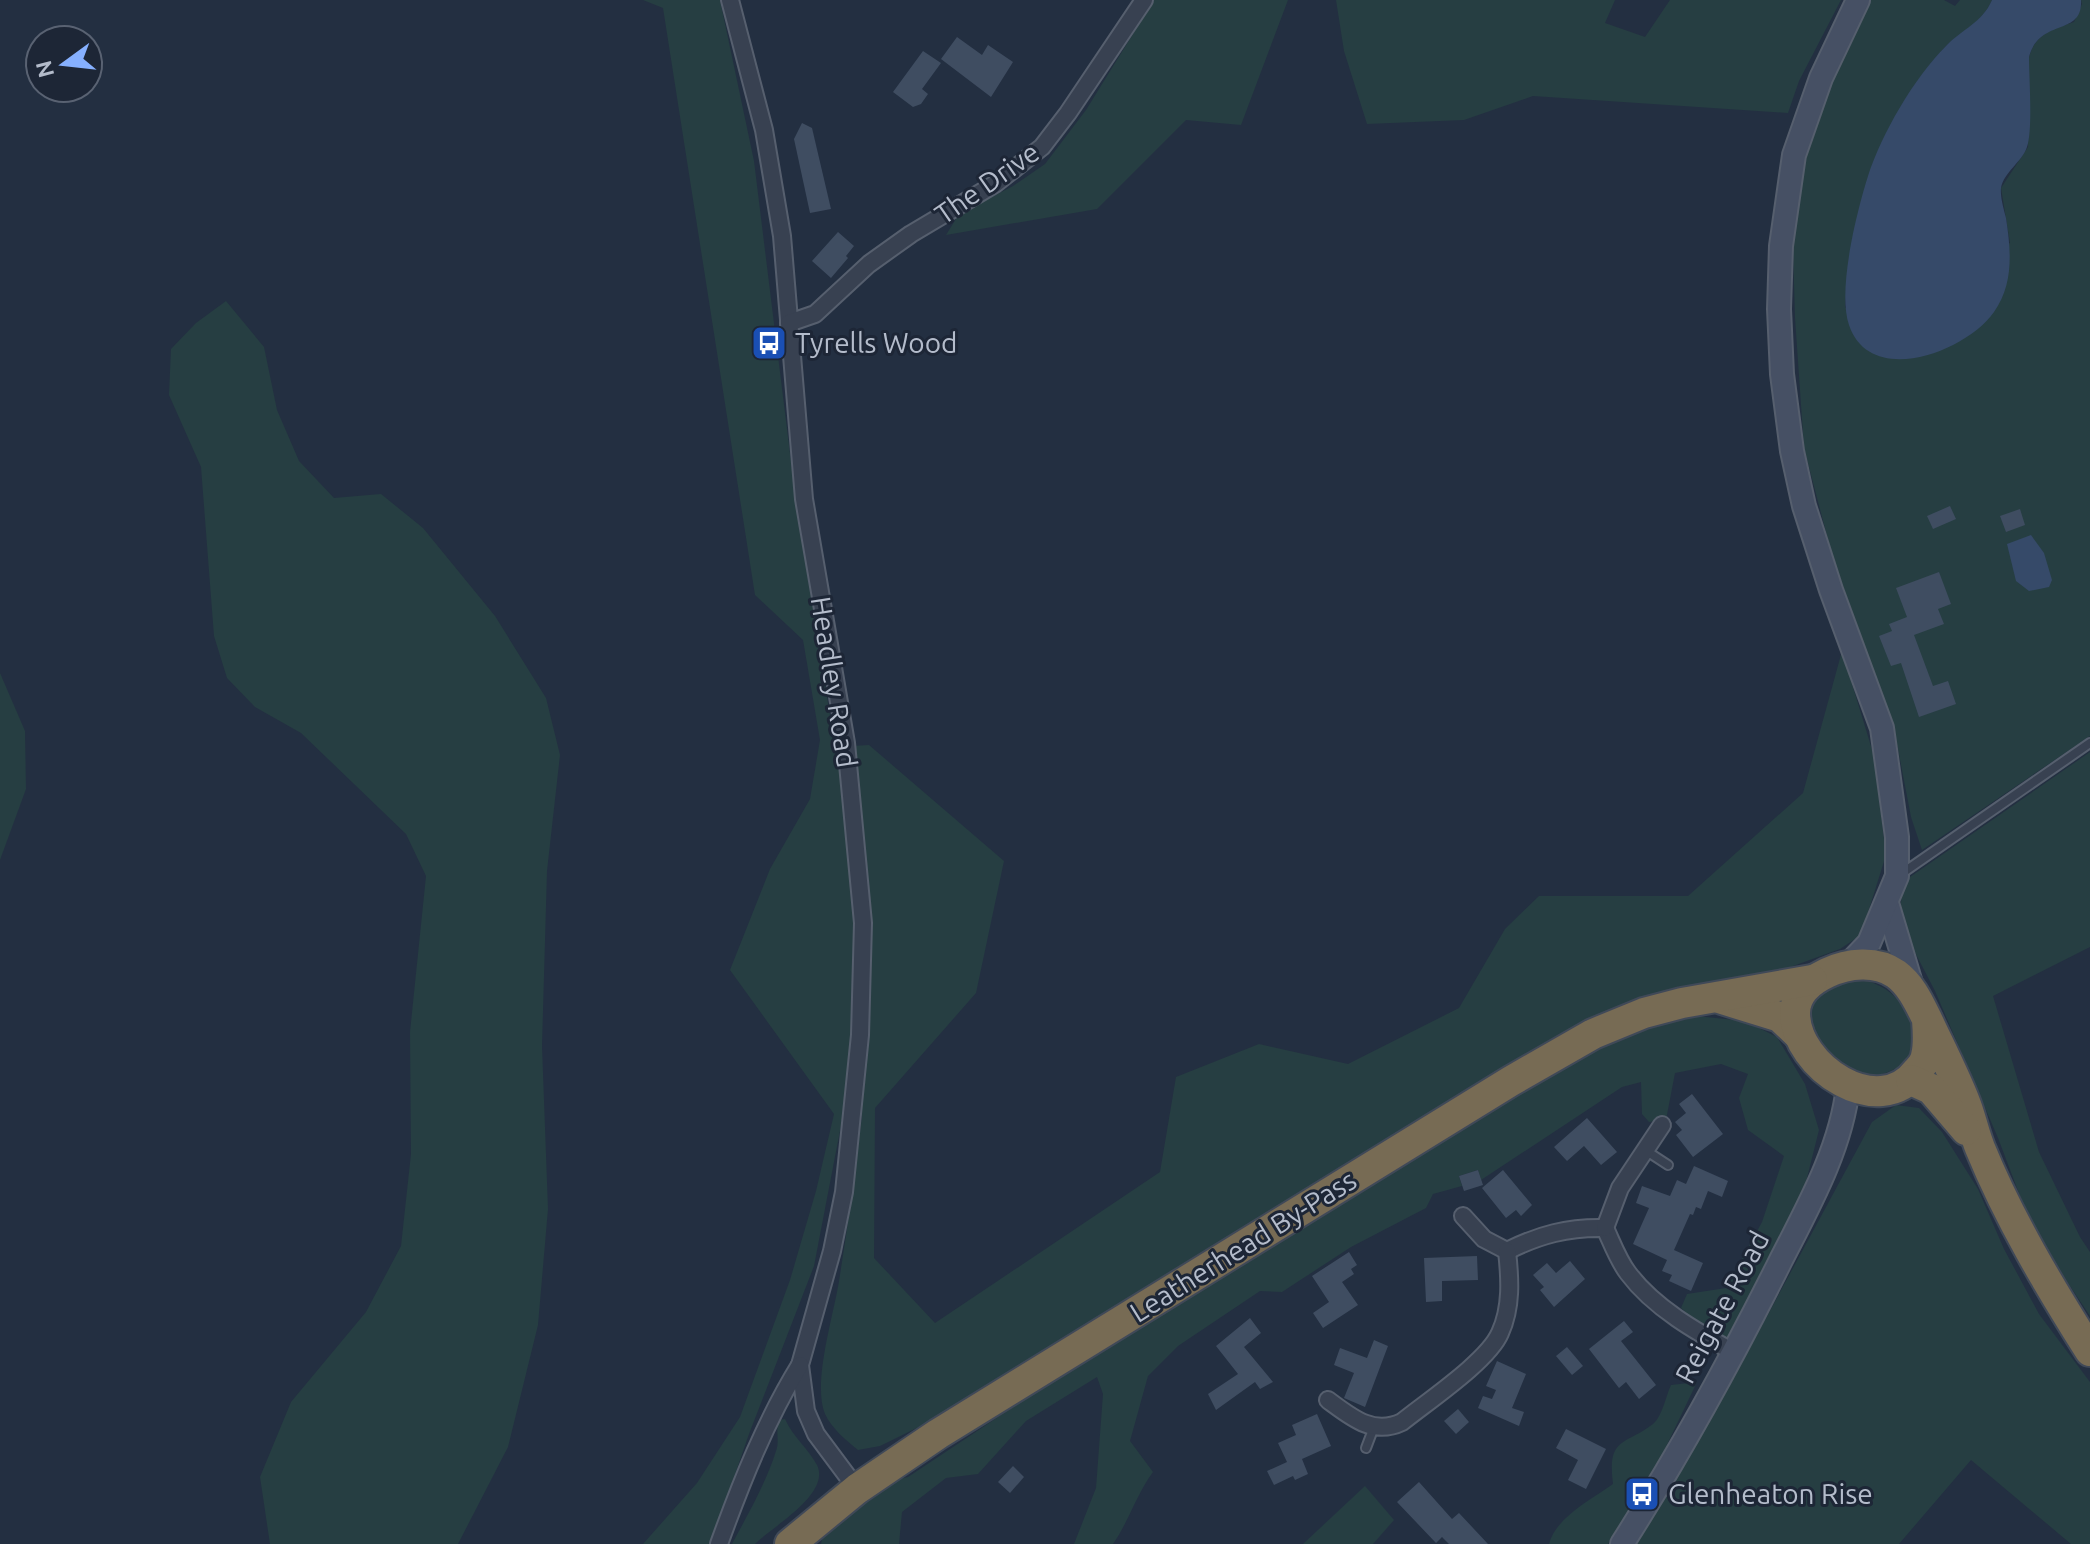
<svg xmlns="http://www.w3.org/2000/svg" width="2090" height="1544" font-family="Ubuntu,sans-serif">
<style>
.green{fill:#263e42}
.water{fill:#364a69}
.building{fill:#3f4d61}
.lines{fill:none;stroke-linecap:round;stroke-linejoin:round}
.lane-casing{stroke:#565f6e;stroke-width:12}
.street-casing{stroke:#565f6e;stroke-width:20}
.secondary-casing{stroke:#565f6e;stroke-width:26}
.highway-casing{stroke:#404958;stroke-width:34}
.lane{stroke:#384151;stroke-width:8}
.street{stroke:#384151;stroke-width:16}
.secondary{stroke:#465064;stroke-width:22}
.highway{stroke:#776b54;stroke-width:30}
.labels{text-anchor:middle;stroke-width:6;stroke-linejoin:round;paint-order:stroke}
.street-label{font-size:28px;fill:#b4bccb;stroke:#1d2636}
.poi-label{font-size:28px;fill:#b4bccb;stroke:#1d2636;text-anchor:start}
</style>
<rect width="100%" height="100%" fill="#232f41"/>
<g class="green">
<path d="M643 0H720L754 161 796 502 835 747 869 745 1004 861 976 993 875 1108 874 1258 935 1323 1160 1172 1176 1077 1259 1044 1348 1064 1459 1008 1505 929 1539 896H1688L1803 793 1842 651 1874 756 1886 855 1861 935 1840 949 1771 974 1667 992 931 1421 880 1446 858 1450C846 1440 832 1429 825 1414 812 1383 834 1314 839 1281 848 1226 855 1171 862 1116L843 1115 814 1266 749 1434 711 1544H643L697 1483 740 1417 790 1280 816 1191 834 1114 730 970 770 869 810 799 820 740 803 640 755 595 663 8Z"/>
<path d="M1154 0H1288L1241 125 1186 120 1097 209 946 235 959 214 1013 186 1045 164 1086 110Z"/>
<path d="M1336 0H1615L1605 23 1645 37 1670 0H1841L1799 81 1788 113 1533 96 1464 120 1367 124 1344 51Z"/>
<path d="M1871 0H1944L1955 6 1960 0H1992C1983 21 1966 29 1949 43 1942 50 1935 58 1929 66 1873 136 1852 220 1845 308L2010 243 2001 188 2028 147 2029 57C2036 33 2052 29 2074 22L2082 4 2081 0H2090V736L1922 850 1911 817 1898 749 1870 661 1832 555 1804 448 1795 318 1793 249 1798 183 1812 124 1835 70Z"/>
<path d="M226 301 264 347 277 410 299 461 334 498 381 494 423 528 495 616 546 698 560 755 547 871 542 1046 548 1209 538 1325 508 1447 458 1544H270L260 1477 291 1402 366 1312 401 1246 411 1154 410 1032 426 876 406 834 301 733 255 707 227 678 214 636 201 467 169 395 171 349 196 323Z"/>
<path d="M0 673 25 731 26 789 0 860Z"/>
<path d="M2090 752V947L1993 996 2039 1152 2080 1237 2090 1252V1316L2066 1280 2026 1212 1998 1138 1935 991 1907 937 1900 915 1902 891 1910 877Z"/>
<path d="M1859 978C1896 989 1904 1003 1918 1039L1909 1062C1896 1068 1881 1078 1866 1075 1838 1071 1811 1041 1809 1013 1808 1007 1811 1000 1812 995L1829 984Z"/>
<path d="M1696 1016 1745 1021 1777 1037 1805 1084 1819 1130 1804 1190 1731 1339 1704 1329 1681 1308 1687 1294 1726 1288 1762 1222 1784 1156 1748 1130 1739 1098 1748 1074 1721 1064 1675 1073 1666 1120 1649 1122 1642 1114 1641 1082 1622 1087 1481 1180 1478 1170 1459 1176 1462 1186 1433 1194 1426 1208 1351 1247 1282 1292 1260 1291 1178 1346 1148 1376 1130 1441 1153 1472C1136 1495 1129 1521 1113 1544H1074L1096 1488 1103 1394 1097 1377 1026 1421 978 1474 946 1478 902 1512 899 1544H821L823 1534 890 1481 908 1477 1094 1353 1486 1114 1590 1048 1638 1028Z"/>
<path d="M1896 1105 1919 1108 1942 1132 1978 1189 2004 1249 2039 1314 2090 1382V1544H2071L1971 1460 1899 1544H1633L1726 1392 1872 1122Z"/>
<path d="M1697 1382 1653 1474 1608 1544H1549C1556 1517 1591 1500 1613 1484 1607 1437 1624 1446 1653 1424 1662 1417 1666 1396 1671 1385Z"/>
<path d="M785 1419C793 1437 808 1448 817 1465 831 1494 773 1526 755 1544H732C748 1514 766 1483 776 1451 780 1441 775 1431 779 1420Z"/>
<path d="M1365 1486 1394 1520 1373 1544H1303Z"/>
</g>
<g class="water">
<path d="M1992 0H2081C2083 37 2040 17 2029 57 2029 78 2033 129 2027 147 2022 162 2004 172 2001 188 2000 197 2004 210 2006 218 2011 250 2014 284 1994 312 1966 352 1870 388 1849 325 1837 290 1857 211 1868 176 1882 133 1914 78 1946 46 1962 29 1982 23 1992 0Z"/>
<path d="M2031 535 2044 553 2052 580 2049 587 2029 591 2016 581 2007 544Z"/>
</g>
<g class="building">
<path d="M957 37 982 55 988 45 1013 62 991 97 941 59Z"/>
<path d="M923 51 941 63 922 89 928 94 921 104 913 107 893 92Z"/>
<path d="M802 123 812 128 831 209 810 213 794 139Z"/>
<path d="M838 232 854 246 846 256 848 258 831 278 812 261Z"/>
<path d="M1950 506 1956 519 1933 529 1927 516Z"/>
<path d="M2020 509 2025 525 2006 532 2000 516Z"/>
<path d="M1939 572 1951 604 1938 609 1944 624 1914 635 1933 686 1948 681 1956 704 1919 717 1901 663 1891 666 1879 636 1892 631 1889 624 1907 617 1896 588Z"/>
<path d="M1692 1094 1723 1134 1693 1157 1676 1135 1682 1130 1675 1122 1686 1113 1679 1104Z"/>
<path d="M1587 1118 1617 1152 1601 1165 1584 1146 1567 1161 1554 1147Z"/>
<path d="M1694 1166 1728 1181 1722 1197 1708 1191 1701 1209 1696 1207 1693 1215 1690 1214 1674 1250 1703 1263 1691 1291 1669 1281 1672 1275 1662 1271 1667 1260 1633 1244 1649 1208 1636 1203 1642 1186 1670 1196 1677 1180 1686 1184Z"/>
<path d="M1478 1170 1483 1185 1464 1191 1459 1176Z"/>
<path d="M1503 1170 1532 1205 1521 1216 1516 1210 1506 1218 1482 1188Z"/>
<path d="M1349 1252 1357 1265 1351 1269 1354 1274 1342 1282 1358 1305 1323 1328 1313 1313 1329 1302 1312 1276Z"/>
<path d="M1477 1256 1478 1280 1442 1281V1301L1426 1302 1424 1258Z"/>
<path d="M1570 1261 1585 1279 1554 1307 1540 1290 1544 1287 1533 1275 1547 1263 1556 1273Z"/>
<path d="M1250 1318 1261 1333 1244 1347 1273 1382 1260 1389 1255 1382 1216 1410 1208 1394 1238 1374 1216 1346Z"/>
<path d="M1624 1321 1633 1332 1621 1341 1656 1385 1639 1399 1626 1382 1619 1388 1589 1349Z"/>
<path d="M1374 1340 1388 1346 1365 1407 1344 1398 1354 1373 1334 1365 1340 1348 1367 1358Z"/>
<path d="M1567 1347 1583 1366 1572 1375 1556 1356Z"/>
<path d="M1497 1361 1526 1374 1512 1408 1524 1412 1519 1426 1478 1408 1483 1396 1492 1399 1496 1390 1486 1386Z"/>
<path d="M1458 1409 1469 1422 1456 1434 1444 1421Z"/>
<path d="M1317 1414 1331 1446 1302 1459 1308 1474 1295 1480 1293 1476 1274 1485 1267 1471 1287 1462 1278 1443 1296 1435 1292 1425Z"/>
<path d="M1566 1429 1606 1449 1586 1489 1568 1480 1578 1460 1556 1448Z"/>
<path d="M1013 1466 1024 1477 1010 1493 998 1482Z"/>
<path d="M1419 1482 1452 1519 1459 1513 1488 1544H1449L1442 1537 1436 1543 1397 1502Z"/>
</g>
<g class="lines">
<defs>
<g id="lane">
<path d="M1901 874 2090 743"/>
<path d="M1645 1150 1668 1165"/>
<path d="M1366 1448 1374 1427"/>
</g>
<g id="street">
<path d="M730 0 764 130 782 236 804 499 846 743 863 923 860 1035 844 1192 832 1251 800 1365 806 1411 816 1434 857 1489"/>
<path d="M789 323 815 314 869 264 911 234 995 184 1042 147 1068 113 1144 0"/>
<path d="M1463 1216 1484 1239 1507 1251C1539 1235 1568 1227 1605 1228 1612 1243 1618 1260 1628 1273 1654 1308 1697 1332 1735 1353"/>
<path d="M1605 1228 1620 1188 1662 1125"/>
<path d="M1328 1400C1351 1417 1373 1436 1402 1422 1428 1401 1488 1361 1500 1333 1512 1307 1510 1278 1507 1251"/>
<path d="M719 1544C741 1483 766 1420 800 1365"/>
</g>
<g id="secondary">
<path d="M1887 903 1913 990"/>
<path d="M1848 965 1869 943 1897 876V837L1882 728 1831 590 1804 506 1792 451 1782 374 1779 309 1781 246 1794 155 1821 78 1858 0"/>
<path d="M1622 1544C1680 1453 1732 1358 1780 1262 1808 1207 1841 1149 1848 1087"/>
</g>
<g id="highway">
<path d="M1722 999 1780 1017 1799 1035"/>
<path d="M1927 1020C1928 1032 1929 1044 1926 1056 1925 1062 1921 1067 1917 1071 1879 1122 1795 1067 1795 1013 1795 993 1810 981 1827 973 1848 963 1876 960 1896 974 1911 985 1919 1003 1927 1019 1940 1047 1954 1074 1965 1102 1971 1117 1974 1133 1980 1148 2009 1219 2049 1286 2090 1351"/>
<path d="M1911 1080 1931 1089 1966 1130"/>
<path d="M790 1544 857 1489 938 1434 1511 1081 1593 1034 1644 1013 1682 1003 1812 980"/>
</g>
</defs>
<use href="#lane" class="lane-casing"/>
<use href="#street" class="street-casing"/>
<use href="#secondary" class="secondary-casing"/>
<use href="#highway" class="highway-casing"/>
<use href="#lane" class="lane"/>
<use href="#street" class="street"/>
<use href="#secondary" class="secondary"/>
<use href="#highway" class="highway"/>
</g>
<defs>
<symbol id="bus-square" viewBox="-11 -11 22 22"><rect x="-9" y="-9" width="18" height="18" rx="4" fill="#1a4fb4" stroke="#1d2636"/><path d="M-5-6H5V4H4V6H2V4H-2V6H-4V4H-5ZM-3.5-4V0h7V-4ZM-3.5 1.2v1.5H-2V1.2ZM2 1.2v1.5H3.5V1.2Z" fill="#fff"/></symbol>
</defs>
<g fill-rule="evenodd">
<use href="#bus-square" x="749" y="323" width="40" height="40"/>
<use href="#bus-square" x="1622" y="1474" width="40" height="40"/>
</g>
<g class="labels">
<g class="street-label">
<text transform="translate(987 183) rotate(-35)" y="10">The Drive</text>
<text transform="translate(834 682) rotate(81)" y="10">Headley Road</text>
<text transform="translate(1243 1246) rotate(-32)" y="10">Leatherhead By-Pass</text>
<text transform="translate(1722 1307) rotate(-62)" y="10">Reigate Road</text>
</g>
<g class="poi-label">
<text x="795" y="353">Tyrells Wood</text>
<text x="1668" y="1504">Glenheaton Rise</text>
</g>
</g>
<g transform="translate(64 64) rotate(255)"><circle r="38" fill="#1d2636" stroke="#596272" stroke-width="2"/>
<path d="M0-6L14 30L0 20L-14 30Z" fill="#86b0ff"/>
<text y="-12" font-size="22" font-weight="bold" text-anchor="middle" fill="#b4bccb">N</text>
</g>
</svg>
